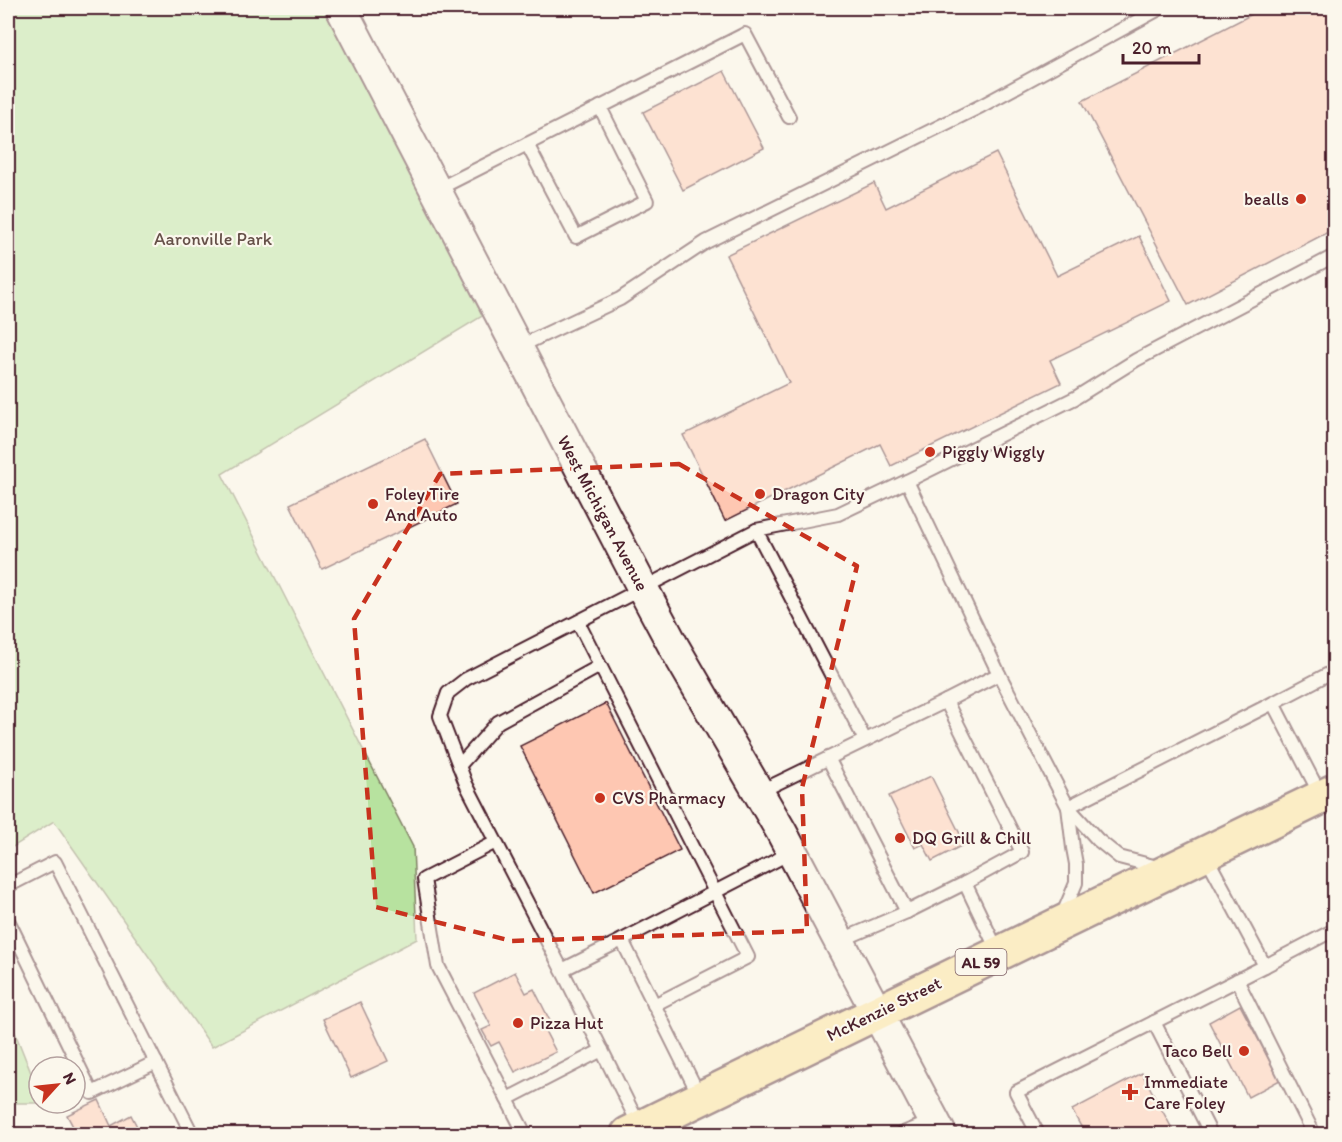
<svg xmlns="http://www.w3.org/2000/svg" width="1342" height="1142" font-family="Itim,sans-serif">
<style>
.green{fill:#b7e29f;stroke:#808065;stroke-width:1.5}
.building{fill:#fec7b2;stroke:#4a1f2b;stroke-width:1.5}
.lines{fill:none;stroke-linecap:round;stroke-linejoin:round}
.service-casing{stroke:#4a1f2b;stroke-width:16}
.tertiary-casing{stroke:#4a1f2b;stroke-width:34}
.primary-casing{stroke:#4a1f2b;stroke-width:38}
.service{stroke:#fbf7ec;stroke-width:12}
.tertiary{stroke:#fbf7ec;stroke-width:30}
.primary{stroke:#fbdf96;stroke-width:33}
.marked{fill:none;stroke:#c8321e;stroke-width:4.5;stroke-dasharray:12 8;stroke-linejoin:round}
.poi-dot{fill:#c8321e;stroke:#fbf7ec;stroke-width:2}
.labels{text-anchor:middle;stroke-width:4.5;stroke-linejoin:round;paint-order:stroke}
.shield{fill:#fbf7ec;stroke:#7f6065;stroke-width:1.5}
.shield-label{font-size:16px;font-weight:bold;fill:#4a1f2b}
.poi-label{font-size:18px;fill:#4a1f2b;stroke:#fbf7ec;text-anchor:start}
.park-label{font-size:18px;fill:#655048;stroke:#fbf7ec}
.street-label{font-size:18px;fill:#4a1f2b;stroke:#fbf7ec}
</style>
<rect width="100%" height="100%" fill="#fbf7ec"/>
<filter id="ink" filterUnits="userSpaceOnUse"><feTurbulence type="fractalNoise" baseFrequency=".0167" numOctaves="2"/><feDisplacementMap in="SourceGraphic" scale="12" xChannelSelector="R" yChannelSelector="G"/><feConvolveMatrix kernelMatrix="1 2 1 2 8 2 1 2 1" color-interpolation-filters="sRGB"/></filter>
<g filter="url(#ink)">
<g class="green">
<path d="M8 8H323L484 315 222 474 413 847 417 939 212 1047 54 821 8 850Z"/>
<path d="M8 1015 39 1093V1103H43H8Z"/>
</g>
<g class="building">
<path d="M1264 8H1334V229L1188 305 1082 101Z"/>
<path d="M724 71 764 148 683 190 643 112Z"/>
<path d="M996 153 1057 276 1139 236 1171 301 1050 360 1061 383 891 466 880 444 725 521 683 435 789 383 726 255 874 183 886 208Z"/>
<path d="M425 439 457 504 322 569 290 504Z"/>
<path d="M606 703 680 850 594 893 520 746Z"/>
<path d="M931 776 965 844 932 861 923 844 915 848 889 796Z"/>
<path d="M515 972 526 993 534 989 550 1021 542 1025 556 1052 515 1072 499 1042 491 1046 482 1030 491 1026 474 993Z"/>
<path d="M360 1002 388 1061 351 1078 323 1019Z"/>
<path d="M1240 1005 1280 1080 1248 1097 1209 1022Z"/>
<path d="M1142 1073 1175 1134H1085L1072 1110Z"/>
<path d="M99 1100 111 1126 131 1115 141 1134H77L67 1115Z"/>
</g>
<g class="lines">
<defs>
<g id="service">
<path d="M527 144 576 237 647 201 600 107"/>
<path d="M436 190 745 34 789 117"/>
<path d="M518 347 620 299 706 242 981 106 1161 8"/>
<path d="M907 481 999 674"/>
<path d="M756 530 865 740"/>
<path d="M578 622 748 957 654 1005"/>
<path d="M828 758 907 912"/>
<path d="M459 766 498 722 600 666"/>
<path d="M759 792 946 701 999 674 1068 807 1098 840 1119 857 1161 868"/>
<path d="M1321 796 1273 703 1334 671"/>
<path d="M1068 807 1273 703"/>
<path d="M496 842 424 879 438 966 525 1134"/>
<path d="M965 883 998 952"/>
<path d="M8 886 55 862 192 1134"/>
<path d="M1062 916 1076 883V864L1073 848 1068 807"/>
<path d="M8 920 92 1093 156 1062"/>
<path d="M839 941 907 912 965 883 1022 852 946 701"/>
<path d="M1265 966 1334 930"/>
<path d="M562 970 622 940"/>
<path d="M1237 980 1314 1134"/>
<path d="M1154 1022 1211 1134"/>
<path d="M700 1097 622 940 792 852"/>
<path d="M507 1099 602 1050"/>
<path d="M640 1127 562 970 466 784 440 716 448 693 466 679 756 530 838 514 907 481 1075 398 1136 360 1334 256"/>
<path d="M901 1134 933 1121"/>
<path d="M1038 1134 1016 1092 1265 966 1206 856"/>
</g>
<path id="tertiary" d="M341 8 643 589 674 647 781 831 941 1134"/>
<path id="primary" d="M628 1134 662 1117 1334 791"/>
</defs>
<use href="#service" class="service-casing"/>
<use href="#tertiary" class="tertiary-casing"/>
<use href="#primary" class="primary-casing"/>
<use href="#service" class="service"/>
<use href="#tertiary" class="tertiary"/>
<use href="#primary" class="primary"/>
</g>
</g>
<path d="M0 0H1342V1142H0ZM679 464 857 566 802 788 807 931 512 941 376 907 354 619 440 474Z" fill="#fbf7ec" fill-opacity=".55" fill-rule="evenodd"/>
<path class="marked" d="M679 464 857 566 802 788 807 931 512 941 376 907 354 619 440 474Z"/>
<g class="poi-dot">
<circle cx="1301" cy="199" r="6"/>
<circle cx="930" cy="452" r="6"/>
<circle cx="760" cy="494" r="6"/>
<circle cx="373" cy="504" r="6"/>
<circle cx="600" cy="798" r="6"/>
<circle cx="900" cy="838" r="6"/>
<circle cx="518" cy="1023" r="6"/>
<circle cx="1244" cy="1051" r="6"/>
<path d="M1127 1083h6v6h6v6h-6v6h-6v-6h-6v-6h6z"/>
</g>
<g class="labels">
<rect class="shield" x="955.5" y="949" width="51" height="26" rx="4.5"/>
<g class="shield-label">
<text x="981" y="968">AL 59</text>
</g>
<g class="poi-label">
<text x="1289" y="205" text-anchor="end">bealls</text>
<text x="942" y="458">Piggly Wiggly</text>
<text x="385" y="500">Foley Tire<tspan x="385" dy="21">And Auto</tspan></text>
<text x="772" y="500">Dragon City</text>
<text x="612" y="804">CVS Pharmacy</text>
<text x="912" y="844">DQ Grill &amp; Chill</text>
<text x="530" y="1029">Pizza Hut</text>
<text x="1232" y="1057" text-anchor="end">Taco Bell</text>
<text x="1144" y="1088">Immediate<tspan x="1144" dy="21">Care Foley</tspan></text>
</g>
<g class="park-label">
<text x="213" y="245">Aaronville Park</text>
</g>
<g class="street-label">
<text transform="translate(603 513) rotate(62)" y="6">West Michigan Avenue</text>
<text transform="translate(884 1009) rotate(-26)" y="6">McKenzie Street</text>
</g>
</g>
<rect width="1342" height="1142" fill="none" stroke="#fbf7ec" stroke-width="30"/>
<rect x="15" y="15" width="1312" height="1112" fill="none" stroke="#4a1f2b" stroke-width="2" filter="url(#ink)"/>
<g transform="translate(57 1085) rotate(63)"><circle r="28" fill="#fbf7ec" stroke="#b4a19f" stroke-width="1.5"/>
<path d="M0-4.5L10 22L0 15L-10 22Z" fill="#c8321e"/>
<text y="-9" font-size="16" font-weight="bold" text-anchor="middle" fill="#4a1f2b">N</text>
</g>
<path d="M1123 54v9h76v-9" fill="none" stroke="#4a1f2b" stroke-width="3"/>
<text x="1132" y="54" font-size="18" fill="#4a1f2b" stroke="#fbf7ec" stroke-width="4.5" paint-order="stroke">20 m</text>
</svg>
